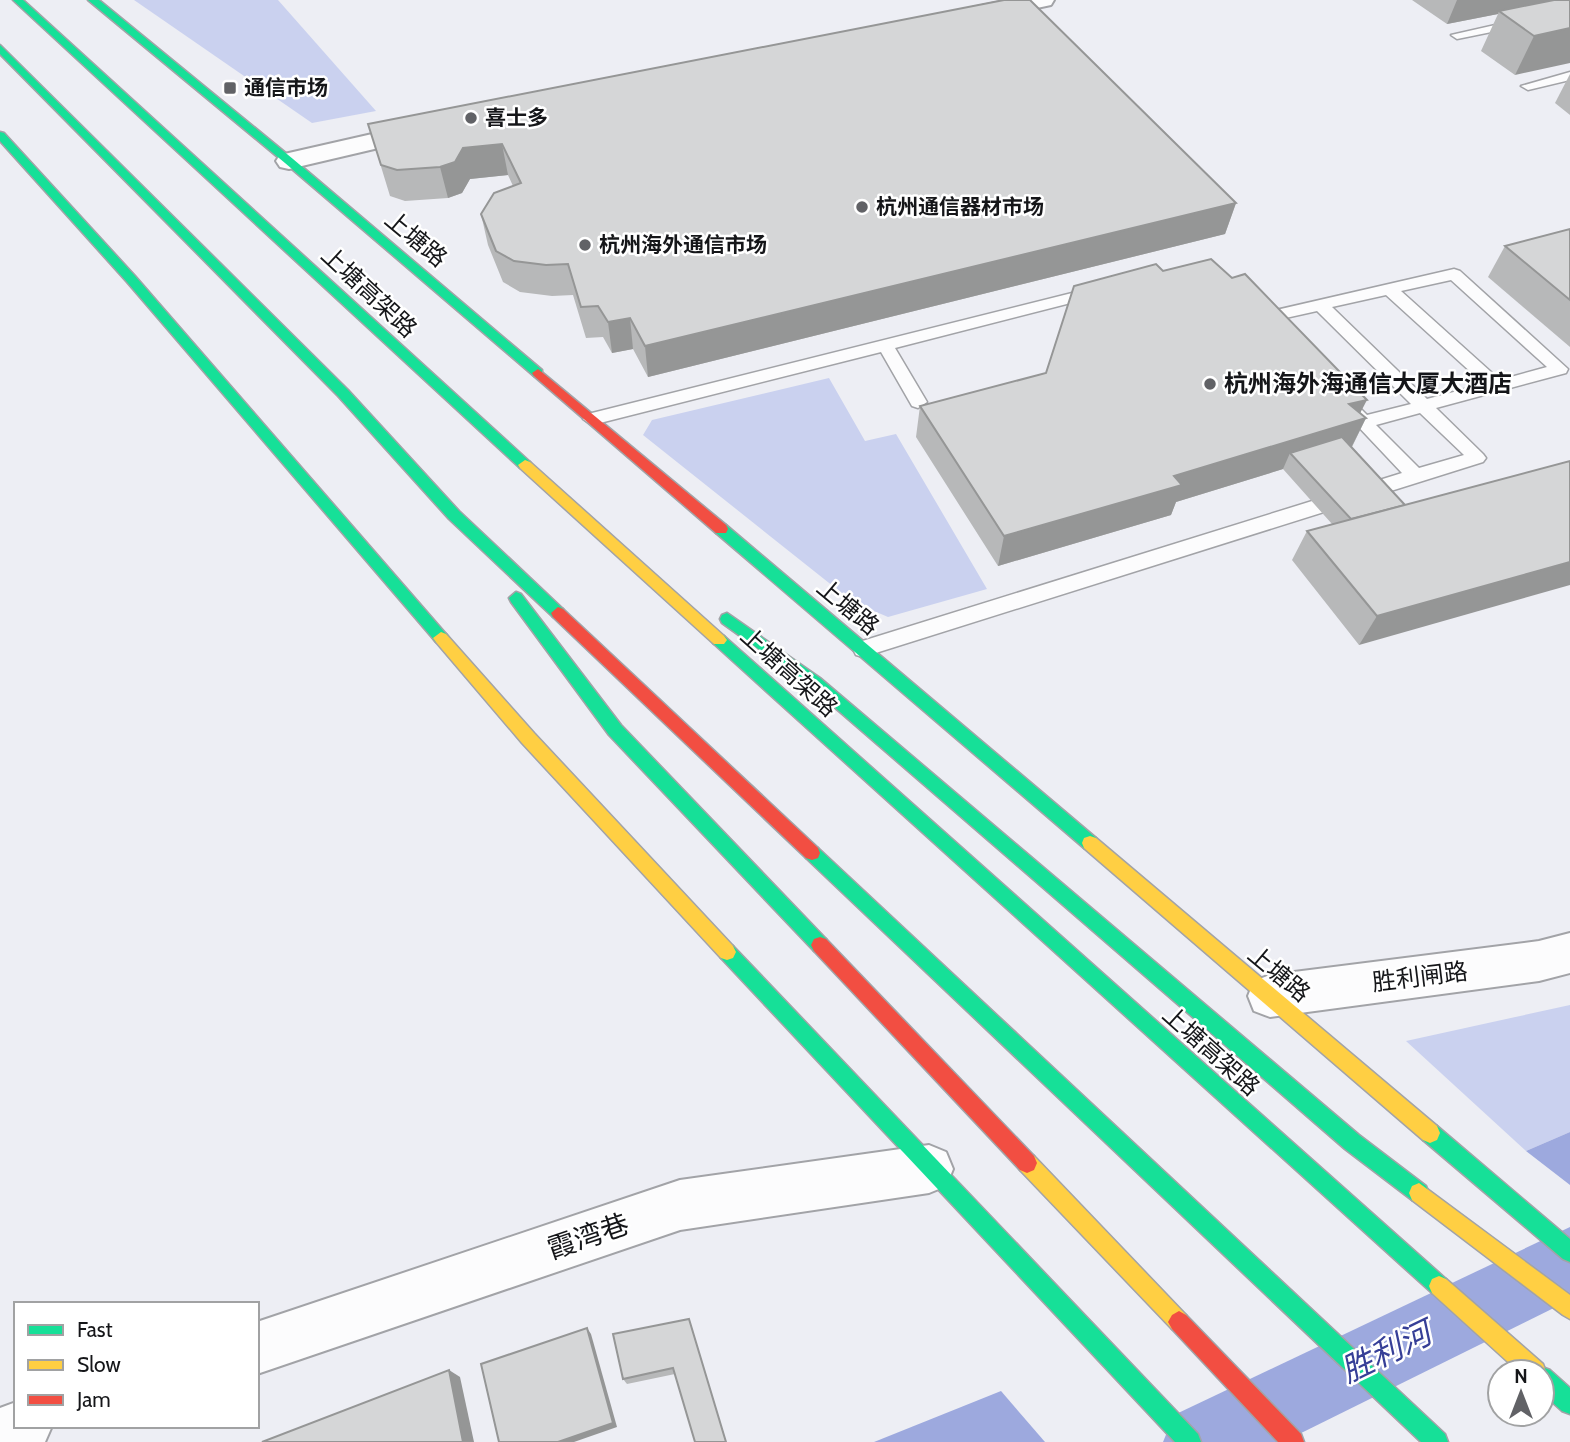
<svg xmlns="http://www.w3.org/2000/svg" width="1570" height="1442" font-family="Cabin,'Noto Sans SC',sans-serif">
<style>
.green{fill:#cad1ef}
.water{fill:#9da9de}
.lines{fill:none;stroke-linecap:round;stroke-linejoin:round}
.canal{fill:#9da9de;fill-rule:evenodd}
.lane-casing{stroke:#a2a3a7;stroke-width:3}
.street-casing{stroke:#a2a3a7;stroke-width:4}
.fast-casing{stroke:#a2a3a7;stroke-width:3}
.slow-casing{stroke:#a2a3a7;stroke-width:3}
.jam-casing{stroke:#a2a3a7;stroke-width:3}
.lane{fill:#fcfcfd;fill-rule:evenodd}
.street{fill:#fcfcfd;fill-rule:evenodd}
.fast{fill:#16e098;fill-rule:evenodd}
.slow{fill:#ffcf43;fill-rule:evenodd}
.jam{fill:#f24e42;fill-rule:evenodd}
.wall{fill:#b7b8b9}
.shaded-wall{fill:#959696}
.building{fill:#d5d6d7;stroke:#959696;stroke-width:2}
.poi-dot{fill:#616266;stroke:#fff;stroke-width:2.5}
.labels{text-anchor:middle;stroke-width:5;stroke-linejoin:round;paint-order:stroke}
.far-poi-label{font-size:21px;font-weight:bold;fill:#151619;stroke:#fff;text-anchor:start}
.street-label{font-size:24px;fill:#151619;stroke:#fff}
.poi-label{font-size:24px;font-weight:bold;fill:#151619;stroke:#fff;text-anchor:start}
.near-street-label{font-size:28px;fill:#151619;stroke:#fff}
.near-water-label{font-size:32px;font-style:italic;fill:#363f97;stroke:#fff}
</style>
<rect width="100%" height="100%" fill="#edeef4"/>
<g class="green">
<path d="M134 0H278L376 111 312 123Z"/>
<path d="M829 378 865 441 896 434 987 589 888 617 853 602 643 435 652 420Z"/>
<path d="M1570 1005V1132L1526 1151 1406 1041Z"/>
</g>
<g class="water">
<path d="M1570 1132V1185L1526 1151Z"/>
<path d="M1001 1391 1045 1442H874Z"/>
</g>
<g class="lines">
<path class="canal" d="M1570 1227V1300L1283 1442H1163L1174 1415Z"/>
<defs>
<g id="lane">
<path d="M1570 8V16L1457 39 1451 35Z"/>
<path d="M1570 72V80L1528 90 1521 86Z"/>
<path d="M1454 269 1460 271 1568 369 1566 373 1436 408 1483 454 1486 458 1483 462 863 657 856 655 853 649 856 643 1402 473 1336 403 1345 397 1351 399 1367 415 1411 404 1317 311 1263 323 1255 318 1263 313ZM1451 280 1547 367 1500 380 1401 291ZM1386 295 1484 384 1427 399 1332 307ZM1420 413 1464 455 1419 468 1376 425Z"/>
<path d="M1096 287 1102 289V295L895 348 927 402 918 408 912 406 881 352 592 425 583 419 592 413Z"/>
</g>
<g id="street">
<path d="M1010 0H1054L1051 5 980 20 969 13 972 8Z"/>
<path d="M425 122 434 125 438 130 434 135 289 169 280 167 276 161 280 155Z"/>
<path d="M1570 933V973L1539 981 1270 1017 1254 1011 1248 996 1254 981 1270 975 1539 941Z"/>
<path d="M929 1145 946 1152 953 1169 946 1186 929 1193 680 1230 257 1374V1322L680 1180Z"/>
<path d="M16 1402V1426H52L45 1442H0V1408Z"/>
</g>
<g id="fast">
<path d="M13 0H23L530 462 532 465 530 468H520Z"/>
<path d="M88 0H99L293 159 542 370V376H534L285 163Z"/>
<path d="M0 45 348 390 459 511 563 609 565 613 563 617H553L449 519 338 396 0 54Z"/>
<path d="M0 132 4 133 135 276 446 634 449 638 446 642H436L127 282 0 141Z"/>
<path d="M721 524 726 525 1096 838 1098 843 1096 848 1090 850 1084 848 716 533 714 529Z"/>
<path d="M516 592 521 594 621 725 826 939 829 945 826 951 820 953 814 951 609 735 511 602 509 598Z"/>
<path d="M727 613 820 678 1359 1135 1426 1186 1429 1193 1426 1200 1419 1203 1412 1200 1345 1149 810 686 722 623 720 619 722 615Z"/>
<path d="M719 634 724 636 1446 1279 1449 1286 1446 1293 1439 1296 1432 1293 714 644 711 640 714 636Z"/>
<path d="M812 846 818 848 1445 1434 1448 1442H1421L806 858 804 853 806 848Z"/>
<path d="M727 944 733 946 1198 1434 1201 1442H1175L721 958 718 952 721 946Z"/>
<path d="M1430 1123 1437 1126 1570 1239V1262L1563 1259 1423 1140 1420 1133 1423 1126Z"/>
<path d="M1542 1367 1550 1370 1570 1388V1414L1562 1411 1542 1393V1372H1534Z"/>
</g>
<g id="slow">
<path d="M525 460 530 462 724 636 727 640 724 644H714L520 468 518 465Z"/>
<path d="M441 632 446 634 534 733 733 946 736 952 733 958 727 960 721 958 522 743 436 642 433 638Z"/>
<path d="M1090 836 1096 838 1437 1126 1440 1133 1437 1140 1430 1143 1423 1140 1084 848 1082 843 1084 838Z"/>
<path d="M1027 1153 1034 1156 1186 1315 1190 1322 1186 1329 1179 1333 1172 1329 1020 1170 1017 1163 1020 1156Z"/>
<path d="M1419 1183 1570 1295V1319L1563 1315 1412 1200 1409 1193 1412 1186Z"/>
<path d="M1439 1276 1446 1279 1543 1364 1546 1372 1543 1380 1542 1372H1519L1432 1293 1429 1286 1432 1279Z"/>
</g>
<g id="jam">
<path d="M538 369 726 525 728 529 726 533H716L534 376 532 373Z"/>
<path d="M558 607 563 609 818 848 820 853 818 858 812 860 806 858 553 617 551 613Z"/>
<path d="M820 937 826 939 1034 1156 1037 1163 1034 1170 1027 1173 1020 1170 814 951 811 945 814 939Z"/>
<path d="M1179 1311 1186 1315 1301 1434 1304 1442H1278L1172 1329 1168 1322 1172 1315Z"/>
</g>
</defs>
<use href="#lane" class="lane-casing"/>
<use href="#street" class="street-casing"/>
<use href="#fast" class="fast-casing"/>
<use href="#slow" class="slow-casing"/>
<use href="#jam" class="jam-casing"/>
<use href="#lane" class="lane"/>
<use href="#street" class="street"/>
<use href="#fast" class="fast"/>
<use href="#slow" class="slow"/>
<use href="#jam" class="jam"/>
</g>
<g class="wall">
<path d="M1412 0H1570L1515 75 1481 51 1498 14 1447 24Z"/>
<path d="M1570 74V115L1555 103Z"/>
<path d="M368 124 1236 203 1225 234 648 377 633 349 612 353 603 337 586 338 573 295 552 296 520 292 503 282 488 245 481 214 513 186 508 175 470 179 462 193 448 198 405 201 390 196Z"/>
<path d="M1570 229V347L1488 277 1505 246Z"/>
<path d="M1163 271 1366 418 1352 447 1405 505 1570 461 1359 645 1292 560 1307 531 1332 524 1283 469 1176 502 1171 515 998 566 916 437 920 406 1046 373Z"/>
<path d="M689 1319 675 1374 627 1384 623 1379Z"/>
</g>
<g class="shaded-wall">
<path d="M1457 0H1565L1499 11 1498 14 1447 24Z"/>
<path d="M1570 28V63L1515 75 1534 36Z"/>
<path d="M502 144 508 175 470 179 462 193 448 198 440 167 463 148Z"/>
<path d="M1236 203 1225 234 648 377 645 346Z"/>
<path d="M630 318 633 349 612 353 608 322Z"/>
<path d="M1367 400 1356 421 1366 418 1351 448 1290 453 1283 469 1176 502 1171 515 998 566 1004 536 1174 476 1349 404Z"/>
<path d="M1570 562V585L1359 645 1377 616Z"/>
<path d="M587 1328 591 1334 617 1427 574 1442H558Z"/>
<path d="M449 1370 460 1377 474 1442H463Z"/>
</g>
<g class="building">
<path d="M1004 0H1030L1236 203 645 346 630 318 608 322 598 306 581 307 568 264 546 265 514 261 496 251 481 214 494 193 521 183 502 144 463 148 455 162 440 167 397 170 381 165 368 124Z"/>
<path d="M1554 0H1570V28L1534 36 1499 11Z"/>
<path d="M1570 229V300L1505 246Z"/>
<path d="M1211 259 1232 278 1245 274 1367 400 1349 404 1366 418 1174 476 1182 485 1004 536 920 406 1046 373 1074 286 1156 264 1163 271Z"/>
<path d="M1342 437 1405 505 1351 519 1290 453Z"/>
<path d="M1570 461V562L1377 616 1307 531Z"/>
<path d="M689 1319 726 1442H695L673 1368 623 1379 613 1334Z"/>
<path d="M587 1328 613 1423 558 1442H499L481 1364Z"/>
<path d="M449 1370 463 1442H262Z"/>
</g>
<g class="poi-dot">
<rect x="223" y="81" width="14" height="14" rx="3.5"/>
<circle cx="471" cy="118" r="7"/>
<circle cx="862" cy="207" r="7"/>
<circle cx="585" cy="245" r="7"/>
<circle cx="1210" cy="384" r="7"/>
</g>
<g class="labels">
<g class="far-poi-label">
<text x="244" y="95">通信市场</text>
<text x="485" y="125">喜士多</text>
<text x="876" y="214">杭州通信器材市场</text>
<text x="599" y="252">杭州海外通信市场</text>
</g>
<g class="street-label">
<text transform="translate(416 239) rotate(40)" y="8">上塘路</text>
<text transform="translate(369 292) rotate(43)" y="8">上塘高架路</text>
<text transform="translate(848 607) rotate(40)" y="8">上塘路</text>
<text transform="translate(789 672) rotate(42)" y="8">上塘高架路</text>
<text transform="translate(1279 974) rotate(40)" y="8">上塘路</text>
<text transform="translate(1420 977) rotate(-7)" y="8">胜利闸路</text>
<text transform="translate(1211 1051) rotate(42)" y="8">上塘高架路</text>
</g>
<g class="poi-label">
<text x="1224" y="392">杭州海外海通信大厦大酒店</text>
</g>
<g class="near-street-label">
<text transform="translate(588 1236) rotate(-19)" y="10">霞湾巷</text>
</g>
<g class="near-water-label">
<text transform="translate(1386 1352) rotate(-26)" y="11">胜利河</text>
</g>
</g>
<rect x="14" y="1302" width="245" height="126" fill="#ffffff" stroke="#a1a2a3" stroke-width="2"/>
<rect x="28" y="1325" width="35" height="10" fill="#16e098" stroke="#a1a2a3" stroke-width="2"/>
<text x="77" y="1337" font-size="21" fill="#151619">Fast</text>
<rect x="28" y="1360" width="35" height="10" fill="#ffcf43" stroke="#a1a2a3" stroke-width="2"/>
<text x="77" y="1372" font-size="21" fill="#151619">Slow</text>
<rect x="28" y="1395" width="35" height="10" fill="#f24e42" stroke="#a1a2a3" stroke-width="2"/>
<text x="77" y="1407" font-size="21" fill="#151619">Jam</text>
<g transform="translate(1521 1393)"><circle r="33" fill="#ffffff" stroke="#a1a2a3" stroke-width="2"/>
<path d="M0-5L12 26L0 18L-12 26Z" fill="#616266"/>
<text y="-10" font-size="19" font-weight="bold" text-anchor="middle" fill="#151619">N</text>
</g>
</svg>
